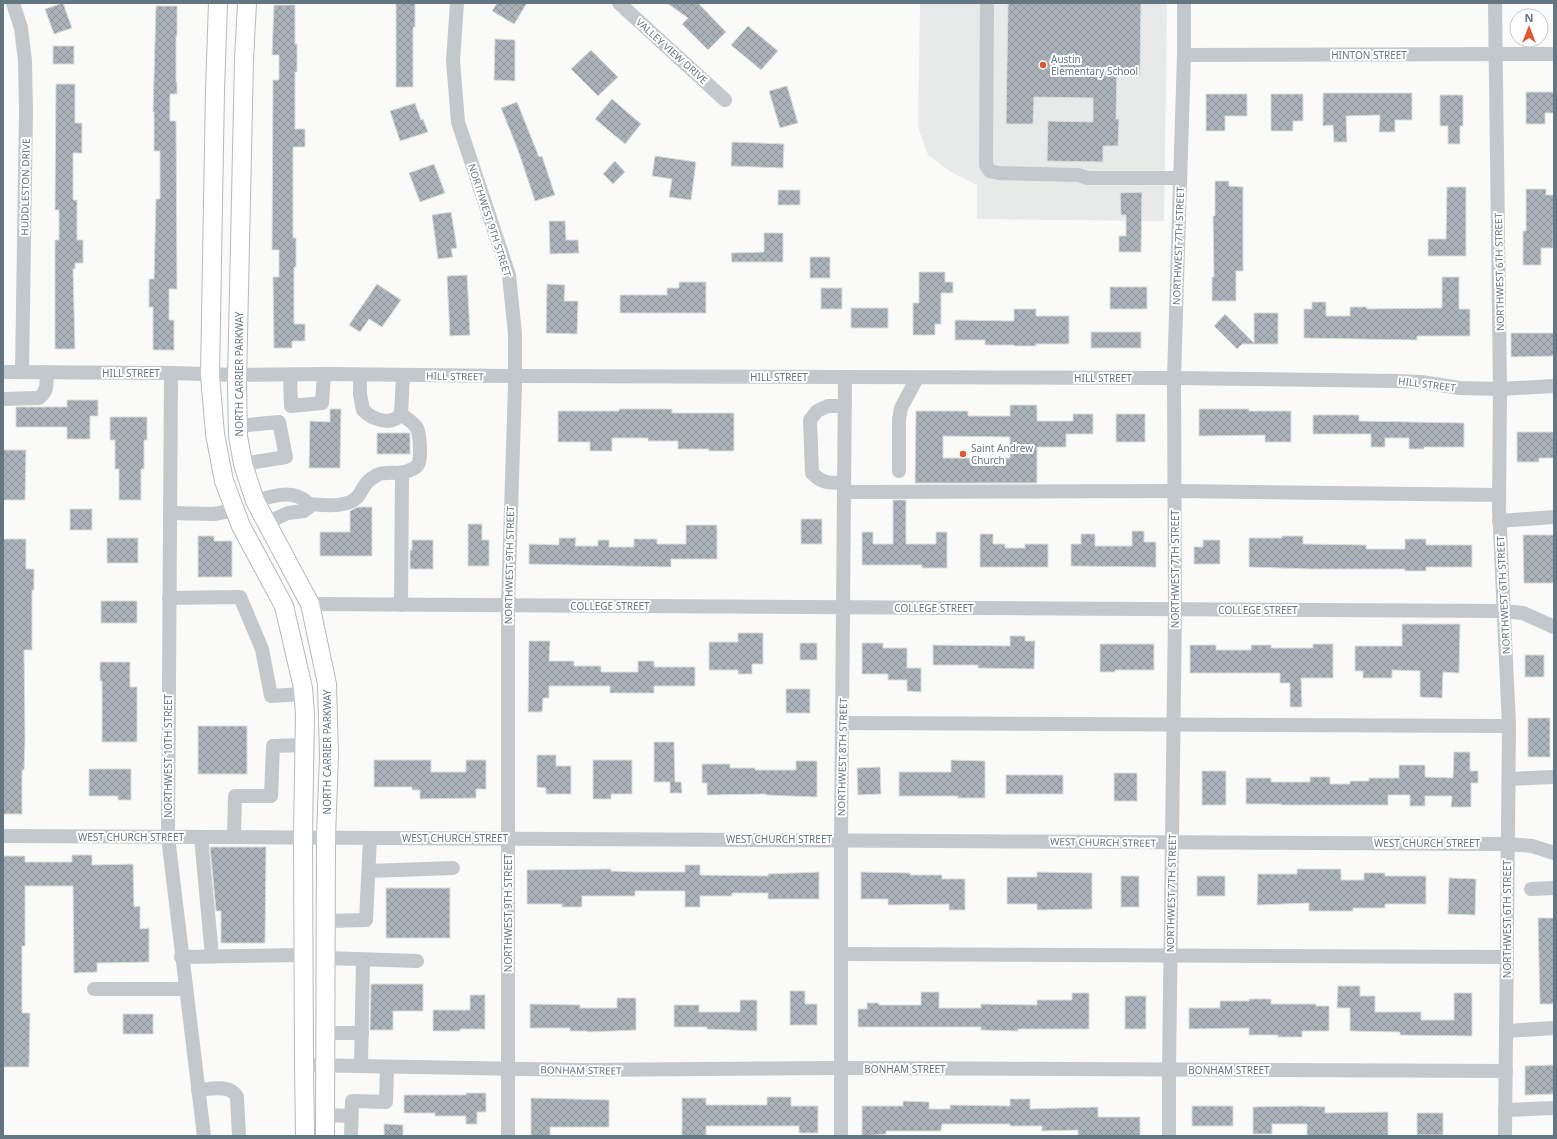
<svg xmlns="http://www.w3.org/2000/svg" width="1557" height="1139" font-family="'Noto Sans',sans-serif">
<style>
.built{fill:#e8e9e9}
.building{fill:url(#building-cross-hatch);stroke:#dcdcda;fill-rule:evenodd}
.lines{fill:none;stroke-linecap:round;stroke-linejoin:round}
.major-casing{stroke:#b5babe;stroke-width:20}
.minor{stroke:#c3c8cc;stroke-width:14}
.major{stroke:#fff;stroke-width:18}
.poi-dot{fill:#e4572e;stroke:#fff;stroke-width:1.5}
.labels{text-anchor:middle;stroke-width:4;stroke-linejoin:round;paint-order:stroke}
.street-label{font-size:10px;fill:#657683;stroke:#fff}
.poi-label{font-size:10px;fill:#657683;stroke:#fff;text-anchor:start}
</style>
<defs>
<pattern id="building-cross-hatch" width="8" height="8" patternUnits="userSpaceOnUse"><rect width="8" height="8" fill="#aab3b9"/><path d="M0 0l8 8M0 8l8-8" fill="none" stroke="#8e969c"/></pattern>
</defs>
<rect width="100%" height="100%" fill="#fafaf8"/>
<path class="built" d="M920 3H1167L1164 221 977 219V185L951 172 928 155 918 127Z"/>
<g class="building">
<path d="M63 3 72 28 54 34 45 9Z"/>
<path d="M396 3H415V27H413V87H396Z"/>
<path d="M497 3H527L514 24 492 11Z"/>
<path d="M667 3H698L726 32 708 50 682 24 688 18Z"/>
<path d="M1008 3H1141L1140 75 1117 74 1116 119H1119L1118 146H1103V162L1047 161 1048 121 1093 122V98L1034 97 1033 124H1006Z"/>
<path d="M274 5H295V44H297V72H295V129H305V147H293V238H296V267H294V324H305V341H292V348H274L273 277H279V250H272L273 80H279V55H272Z"/>
<path d="M156 6H177V36H176V82H177V94H170V121H176L177 289H169V320H174V350H153V307H149V279H154L156 199H160V151H154V112H153Z"/>
<path d="M748 26 778 51 761 70 731 45Z"/>
<path d="M495 39 515 40V81L494 80Z"/>
<rect x="53" y="46" width="21" height="18"/>
<path d="M591 50 618 77 598 96 571 69Z"/>
<path d="M56 84H75V123H82V153H73V200H77V240H83V263H75V269H73L75 349H55V240H59V210H55Z"/>
<path d="M787 86 798 123 780 128 769 91Z"/>
<path d="M1526 92H1554V113H1545V124H1526Z"/>
<path d="M1323 93H1412V120H1395V132H1379L1380 115 1346 116 1347 142H1334L1333 125 1323 126Z"/>
<path d="M1206 94H1247V116H1225V131H1206Z"/>
<path d="M1271 94H1303V121H1293V131H1271Z"/>
<path d="M1440 95H1463V126H1460V144H1448V126H1440Z"/>
<path d="M612 99 641 124 625 144 595 119Z"/>
<path d="M517 102 539 157 542 156 555 195 535 201 518 150 501 108Z"/>
<path d="M415 103 421 120 423 119 428 132 400 141 390 111Z"/>
<path d="M732 142 784 144 783 168 731 166Z"/>
<path d="M655 156 696 162 691 200 669 197 672 179 652 176Z"/>
<path d="M615 161 625 172 613 184 603 174Z"/>
<path d="M434 164 445 193 420 202 409 173Z"/>
<path d="M1215 181H1229V186L1243 187V271H1236V301H1212V277H1214L1213 216H1215Z"/>
<path d="M1447 187H1466V256H1428V239H1446Z"/>
<path d="M1526 189H1546V195H1554L1553 248H1541V265H1523V231H1526Z"/>
<rect x="778" y="190" width="22" height="15"/>
<path d="M1142 192 1141 252H1119V236H1126V215H1121L1120 193Z"/>
<path d="M451 212 457 248 451 249 453 257 438 259 432 215Z"/>
<path d="M549 221H565L566 240H578L579 253 550 254Z"/>
<path d="M764 233H783V262H732L731 253 764 252Z"/>
<rect x="810" y="257" width="20" height="21"/>
<path d="M919 272H945V282H953V293H941V324H935V335H913V303H919Z"/>
<path d="M467 275 470 335 450 336 447 276Z"/>
<path d="M1442 277H1459V309H1470V336H1417V340L1304 338V309H1312V302H1326V316H1350V307H1367V309L1442 308Z"/>
<path d="M679 282H706V313H620V295H667V288H679Z"/>
<path d="M377 284 401 300 382 327 369 319 360 332 349 325Z"/>
<path d="M547 284 565 285 564 301H578L577 334 546 333Z"/>
<rect x="1110" y="287" width="37" height="22"/>
<rect x="821" y="288" width="21" height="21"/>
<rect x="851" y="308" width="37" height="20"/>
<path d="M1014 309H1036V316H1069V344H1036V346H1014V345H985V340H955V320L1014 321Z"/>
<path d="M1254 313H1278V344H1242L1237 349 1214 326 1225 314 1254 343Z"/>
<rect x="1091" y="332" width="50" height="16"/>
<path d="M1511 333H1554V356L1511 357Z"/>
<path d="M67 400H98V416H90V439H67V427H16V407H67Z"/>
<path d="M1010 405H1037V421H1073V414H1093V434H1066V447H1037V483H915L916 411H968V416H1010ZM943 436 1010 437V458H943Z"/>
<path d="M330 409H341L340 468H309L310 421 330 422Z"/>
<path d="M619 409H672V413H734V451H709V449H678V441H648V438H612V451H590V442H558V411H619Z"/>
<path d="M1199 409H1249V411H1291V442H1265V435L1199 436Z"/>
<rect x="1116" y="414" width="29" height="28"/>
<path d="M1313 415H1359V421L1464 423V447H1424V449H1409V438H1385V447H1371V434H1313Z"/>
<path d="M110 417H147V440H144V469H141V500H119V469H115V440H110Z"/>
<path d="M1517 432H1554V458H1539V462H1517Z"/>
<rect x="377" y="433" width="33" height="21"/>
<path d="M3 450H26L25 500H3Z"/>
<path d="M893 500H906V544H936V532H947V568H922V565H862V532H873V544H893Z"/>
<path d="M358 507H372V556H320V532H350V511Z"/>
<rect x="70" y="509" width="22" height="21"/>
<rect x="801" y="519" width="21" height="25"/>
<path d="M468 524H482V540H489V566H468Z"/>
<path d="M686 525H717V559H671V567L529 564V544L559 545V538H576L575 546H598V540H609V547H634V539H657V544H686Z"/>
<path d="M1132 531H1144V542H1156V567L1071 566V544H1081V534H1095V546H1132Z"/>
<path d="M980 534H993V544H1005V548H1025V544H1048V567H980Z"/>
<path d="M1523 535H1554V583H1524Z"/>
<path d="M198 536H214V541H232V577H198Z"/>
<path d="M1282 536H1303V544L1366 545V549H1405V539H1426V545H1472V567H1426V571H1405V569H1312L1249 567V538H1282Z"/>
<rect x="107" y="538" width="31" height="25"/>
<path d="M3 539H26V569H34V590H32V650H24L25 740 24 770H22V814H3Z"/>
<path d="M412 540H433V569H410V550H412Z"/>
<path d="M1203 540H1220V564H1194V547H1203Z"/>
<rect x="101" y="601" width="36" height="22"/>
<path d="M1402 624H1460L1459 673 1443 672 1442 698 1420 697V671L1392 670V678H1363V671H1355V646H1402Z"/>
<path d="M738 633H763V664H752V674H738V670H709V642H738Z"/>
<path d="M1010 636H1025V641H1035L1034 669 978 668V665H933V645L1010 646Z"/>
<path d="M529 641H550L549 661H574V666H601V672H638V661H654V667H695V686H654V693H610V686H549V698H543L542 712H528Z"/>
<rect x="800" y="643" width="17" height="17"/>
<path d="M862 643H883V648H907V668H921V692L907 691V680H888V674H862Z"/>
<path d="M1100 644H1154V670H1115V672H1100Z"/>
<path d="M1313 644H1333V678H1301L1302 707H1290V683H1280V673H1190V645H1216V650H1251V645H1271V648H1313Z"/>
<rect x="1525" y="655" width="19" height="22"/>
<path d="M100 662H130V687H137V742H102V681H100Z"/>
<rect x="786" y="689" width="24" height="24"/>
<rect x="1528" y="718" width="22" height="39"/>
<rect x="198" y="726" width="49" height="48"/>
<path d="M654 742H674L675 782H681L682 793H670V782H654Z"/>
<path d="M1454 752H1470V771H1478V783H1471V807H1451L1452 796H1425V806H1410V795H1388V805H1281V804H1246V778H1271V782H1310V777H1330V784H1350V781H1369V778H1399V765H1425V777L1453 778Z"/>
<path d="M537 755H556V766H571V794H546V788L537 787Z"/>
<path d="M374 760H431V772H466V760H486V789H476V798L420 799V790H412V787H374Z"/>
<path d="M593 760H632V794H611V799H593Z"/>
<path d="M951 760 985 761V798H958V796H899V772H951Z"/>
<path d="M796 761H817V797L766 795V794L707 795V783H702V764H730V768H755V770H796Z"/>
<path d="M880 767 881 794 858 795 857 768Z"/>
<path d="M89 769H131V800H118V796H89Z"/>
<rect x="1202" y="771" width="24" height="34"/>
<rect x="1114" y="773" width="23" height="28"/>
<rect x="1006" y="775" width="57" height="19"/>
<path d="M210 847H266L265 943H221V911H216Z"/>
<path d="M72 855H92V865L133 864 134 907 140 906V929L149 928V962L97 963V972L74 973 73 886H25V946H22V1013H30L29 1067H3V856H25V862H72Z"/>
<path d="M685 865H700V875L768 876V874L819 872V899H768V893H732V896H700V907H685V891H635V896H582V907H562V904H527V870L611 869V871L635 872H685Z"/>
<path d="M1297 869H1341V880H1364V873H1385V876H1426V904H1385V908H1353V911H1309V903L1257 905 1258 874H1297Z"/>
<path d="M861 872 910 873V875H942V879H965V910H949V904L888 905V899H861Z"/>
<path d="M1037 872 1092 873V909L1037 910V904H1007V877H1037Z"/>
<rect x="1121" y="876" width="18" height="31"/>
<rect x="1197" y="876" width="28" height="20"/>
<path d="M1449 878 1476 879 1475 915 1448 914Z"/>
<rect x="386" y="888" width="64" height="50"/>
<path d="M1538 918H1554V1004H1540Z"/>
<path d="M371 984H423V1011H393V1030H370Z"/>
<path d="M1338 986H1360V996H1375V1012H1421V1020H1454V993H1472V1036L1400 1035V1032L1350 1031V1008H1337Z"/>
<path d="M790 991H805V1004H817V1025H790Z"/>
<path d="M921 992H939V1008H981V1004L1037 1005V1000H1072V993H1089V1029H1018V1031L981 1030V1027H858V1009H867V1003H879V1005H921Z"/>
<path d="M470 995H485V1029H460V1031H433V1010H470Z"/>
<rect x="1125" y="996" width="21" height="33"/>
<path d="M617 998H636V1030L587 1032V1031H570V1028H530V1004L580 1005V1008H617Z"/>
<path d="M1249 999H1271V1004H1316V1006H1329V1031H1302V1037H1278V1035H1249V1028L1189 1029V1008H1220V1001H1249Z"/>
<path d="M740 1000H757V1031L707 1029V1027H674V1005H699V1012H740Z"/>
<rect x="123" y="1014" width="30" height="20"/>
<path d="M1554 1065V1094L1525 1095V1066Z"/>
<path d="M466 1093H486V1112H477V1124H466V1116H435V1113H404V1095H466Z"/>
<path d="M767 1097H791V1106H818V1133H799V1126H706V1136H682V1098H706V1105H767Z"/>
<path d="M531 1098 609 1100V1127H550V1136H531Z"/>
<path d="M1010 1099H1030V1109L1098 1107V1117H1140V1136H1078V1130L1042 1131V1126H1010V1124H942L941 1131H886V1134L862 1136V1106H903V1101L929 1102V1109H950V1105L1010 1106Z"/>
<rect x="1192" y="1106" width="41" height="20"/>
<path d="M1300 1106 1325 1107V1113L1388 1112V1136H1307V1124H1272V1134H1253V1107Z"/>
<rect x="1417" y="1113" width="26" height="22"/>
<path d="M384 1124 403 1125V1136H384Z"/>
</g>
<g class="lines">
<defs>
<g id="major">
<path d="M218 3 215 90 210 375 215 434 224 481 241 526 284 606 303 688 305 714 303 837 304 1065 305 1136"/>
<path d="M247 3 244 60 237 382 238 436 243 464 255 501 310 604 327 684 329 755 326 837 325 1136"/>
</g>
</defs>
<use href="#major" class="major-casing"/>
<g class="minor">
<path d="M13 3 21 28 25 61 26 111 22 372"/>
<path d="M457 3 453 61 458 122 509 275 515 334V385L508 605V1136"/>
<path d="M619 3 725 100"/>
<path d="M987 3 986 165 990 171 999 173 1078 175 1088 178H1180"/>
<path d="M1495 3 1500 389 1499 508 1509 726 1505 1136"/>
<path d="M1184 55 1554 54"/>
<path d="M3 372 171 373 237 375 327 374 515 376 1174 378 1397 381 1421 382 1460 388 1500 389 1554 386"/>
<path d="M171 373 168 837 204 1136"/>
<path d="M290 375 291 406 322 403 324 374"/>
<path d="M360 375V394L363 410C372 419 391 427 401 414L403 375"/>
<path d="M3 399 39 398C48 391 47 383 46 372"/>
<path d="M237 426 279 422 286 457 243 464"/>
<path d="M899 471V420L901 408 917 378"/>
<path d="M844 483C830 483 823 484 812 473L810 420 817 411 828 406H845"/>
<path d="M844 492 1175 491 1499 495"/>
<path d="M255 501C273 496 294 488 309 504L308 508 304 511 288 513 266 523"/>
<path d="M309 504C323 505 349 509 359 495 365 485 366 481 377 475 388 470 400 476 410 470 414 469 418 466 419 462 421 455 420 435 417 428 414 423 406 418 401 414"/>
<path d="M170 513 214 514 235 510"/>
<path d="M1499 521 1554 517"/>
<path d="M169 598 240 597 262 649 271 696 303 694"/>
<path d="M310 604 1503 611 1523 613 1554 627"/>
<path d="M401 605 402 473"/>
<path d="M842 723 1509 726"/>
<path d="M1509 779 1554 777"/>
<path d="M3 836 1508 844 1532 846 1554 853"/>
<path d="M201 837 212 956"/>
<path d="M234 837 235 796H271L273 746 304 745"/>
<path d="M369 871 453 868"/>
<path d="M1531 889 1554 888"/>
<path d="M326 921 366 920 370 838"/>
<path d="M841 954 1507 957"/>
<path d="M181 957 303 955"/>
<path d="M326 958 417 961"/>
<path d="M94 989H185"/>
<path d="M1506 1031 1554 1028"/>
<path d="M326 1033H362"/>
<path d="M304 1065 583 1070 841 1068 1506 1071"/>
<path d="M361 1066 363 960"/>
<path d="M198 1090C210 1089 231 1084 237 1097L239 1136"/>
<path d="M1505 1110 1554 1108"/>
<path d="M325 1115 351 1116"/>
<path d="M351 1136 352 1101 386 1102 387 1067"/>
<path d="M841 1136V839L845 377"/>
<path d="M1169 1136V1070L1175 610 1174 378 1184 55V3"/>
</g>
<use href="#major" class="major"/>
</g>
<g class="poi-dot">
<circle cx="1043" cy="65" r="4"/>
<circle cx="963" cy="454" r="4"/>
</g>
<g class="labels">
<g class="street-label">
<text transform="translate(672 51) rotate(42)" y="4">VALLEY VIEW DRIVE</text>
<text x="1369" y="59">HINTON STREET</text>
<text transform="translate(25 187) rotate(-89)" y="4">HUDDLESTON DRIVE</text>
<text transform="translate(490 220) rotate(72)" y="4">NORTHWEST 9TH STREET</text>
<text transform="translate(1178 246) rotate(-88)" y="4">NORTHWEST 7TH STREET</text>
<text transform="translate(1499 272) rotate(-91)" y="4">NORTHWEST 6TH STREET</text>
<text x="131" y="377">HILL STREET</text>
<text transform="translate(239 374) rotate(-90)" y="4">NORTH CARRIER PARKWAY</text>
<text transform="translate(455 376) rotate(1)" y="4">HILL STREET</text>
<text x="779" y="381">HILL STREET</text>
<text x="1103" y="382">HILL STREET</text>
<text transform="translate(1427 384) rotate(7)" y="4">HILL STREET</text>
<text transform="translate(509 565) rotate(-89)" y="4">NORTHWEST 9TH STREET</text>
<text transform="translate(1175 569) rotate(-90)" y="4">NORTHWEST 7TH STREET</text>
<text transform="translate(1503 595) rotate(-93)" y="4">NORTHWEST 6TH STREET</text>
<text x="610" y="610">COLLEGE STREET</text>
<text x="934" y="612">COLLEGE STREET</text>
<text x="1258" y="614">COLLEGE STREET</text>
<text transform="translate(327 752) rotate(-90)" y="4">NORTH CARRIER PARKWAY</text>
<text transform="translate(168 756) rotate(-90)" y="4">NORTHWEST 10TH STREET</text>
<text transform="translate(842 757) rotate(-89)" y="4">NORTHWEST 8TH STREET</text>
<text x="131" y="841">WEST CHURCH STREET</text>
<text x="455" y="842">WEST CHURCH STREET</text>
<text x="779" y="843">WEST CHURCH STREET</text>
<text transform="translate(1103 842) rotate(1)" y="4">WEST CHURCH STREET</text>
<text x="1427" y="847">WEST CHURCH STREET</text>
<text transform="translate(1171 893) rotate(-89)" y="4">NORTHWEST 7TH STREET</text>
<text transform="translate(508 913) rotate(-90)" y="4">NORTHWEST 9TH STREET</text>
<text transform="translate(1507 919) rotate(-90)" y="4">NORTHWEST 6TH STREET</text>
<text x="905" y="1073">BONHAM STREET</text>
<text transform="translate(581 1070) rotate(1)" y="4">BONHAM STREET</text>
<text x="1229" y="1074">BONHAM STREET</text>
</g>
<g class="poi-label">
<text x="1051" y="63">Austin<tspan x="1051" dy="12">Elementary School</tspan></text>
<text x="971" y="452">Saint Andrew<tspan x="971" dy="12">Church</tspan></text>
</g>
</g>
<rect width="1557" height="1139" fill="none" stroke="#657683" stroke-width="8"/>
<g transform="translate(1529 28)"><circle r="19" fill="#ffffff" stroke="#c1c8cd"/>
<path d="M0-3L7 15L0 10L-7 15Z" fill="#e4572e"/>
<text y="-6" font-size="11" font-weight="bold" text-anchor="middle" fill="#657683">N</text>
</g>
</svg>
